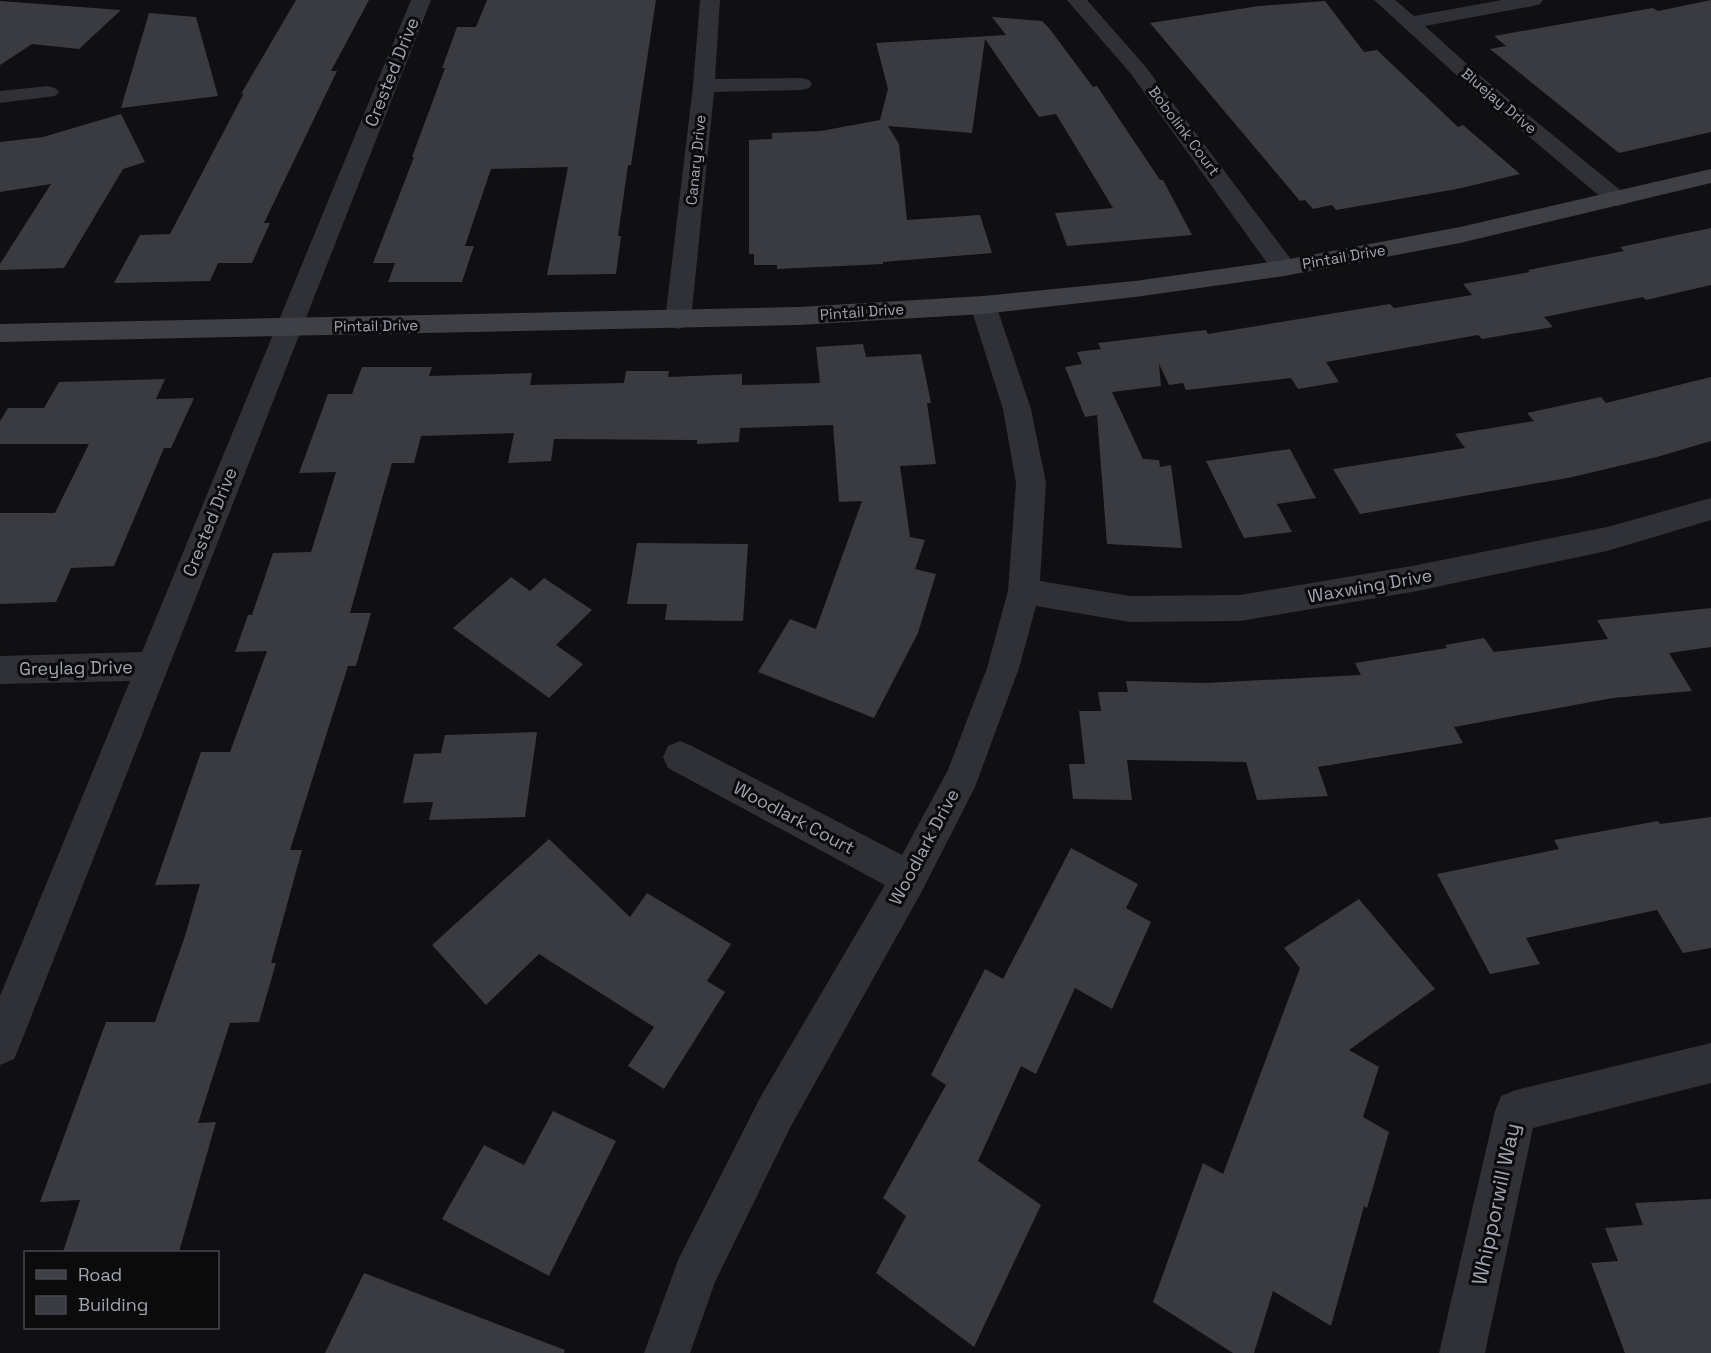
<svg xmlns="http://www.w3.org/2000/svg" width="1711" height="1353" font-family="'Space Grotesk',sans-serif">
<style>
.building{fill:#3a3b41}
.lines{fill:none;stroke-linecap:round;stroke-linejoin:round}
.street{fill:#303136;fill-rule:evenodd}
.secondary{fill:#3e4046;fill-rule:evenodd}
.labels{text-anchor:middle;stroke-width:6;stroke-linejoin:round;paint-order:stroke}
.far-street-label{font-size:15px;fill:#a0a4b3;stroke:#0b0b0c}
.street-label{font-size:18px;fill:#a0a4b3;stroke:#0b0b0c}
.near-street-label{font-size:21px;fill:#a0a4b3;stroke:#0b0b0c}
</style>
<rect width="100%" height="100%" fill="#100f11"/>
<g class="building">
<path d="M296 0H369L331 71H337L264 223H270L252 263H218L210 281 114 283 140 235 170 234 244 93 241 94Z"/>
<path d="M487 0H656L631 165H628L618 236H621L616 274 547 275 568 167 491 169 465 246H474L462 282H388L395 263H373L414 157H412L445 68H442L457 27H476Z"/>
<path d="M1711 0V132L1619 153 1490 49 1506 46 1494 36 1653 8 1658 11Z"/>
<path d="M0 1 121 10 79 49 32 44 0 65Z"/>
<path d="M1325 1 1364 52 1377 50 1458 127 1463 125 1520 174 1457 189 1336 210 1332 205 1313 209 1305 200 1300 201 1150 23 1259 6Z"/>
<path d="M149 13 196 17 218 96 121 108Z"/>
<path d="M992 17 1042 21 1049 28 1093 87 1097 86 1160 180H1163L1192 235 1067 246 1055 213 1113 208 1056 114 1039 117 985 39 972 133 888 126 899 144 907 220 980 215 992 253 883 262V264L777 269V265H754V254H749V140L772 139V133L821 131 880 120 888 89 876 43 1006 35Z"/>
<path d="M121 114 145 162 123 169 64 268 0 270V264L51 184 0 192V142L43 137Z"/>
<path d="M1711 228V285L1646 300 1643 297 1544 317 1553 327 1482 339 1478 335 1326 362 1339 382 1298 389 1291 378 1186 390 1183 383 1169 385 1159 364 1161 386 1112 392 1143 459 1159 460 1160 467 1171 465 1182 548 1107 544 1097 415 1085 417 1065 367 1082 364 1077 352 1101 349 1098 343 1206 330 1208 334 1390 304 1394 308 1472 295 1463 284 1530 272 1528 270 1624 251 1620 247Z"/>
<path d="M863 344 866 357 921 354 931 403H927L936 464 900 466 910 537 925 540 915 569 936 574 918 633 874 718 758 672 790 619 816 629 862 501 839 502 833 425 740 428 739 442 697 444V440L554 439 551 461 508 463 514 433 421 436 414 463H392L350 613H371L356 666H348L290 850H302L271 963H276L259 1022 230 1023 198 1123 216 1122 179 1252H63L80 1200 40 1202 106 1022H155L185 936 200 884 155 885 201 752H230L267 651 235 652 248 615H252L273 553 311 552 336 472 299 473 328 394H352L362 367H432L429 376 532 373 530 385 624 383 626 371H669L668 377 742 374V385L820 383 816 347Z"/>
<path d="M1711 377V441L1657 457 1568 478 1360 514 1333 469 1465 448 1455 434 1534 421 1527 413 1601 397 1606 403Z"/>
<path d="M165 379 156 399 194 398 171 448H164L114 566 71 568 56 602 0 604V513H55L89 444H0V421L8 408H44L59 382Z"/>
<path d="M1290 449 1316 498 1277 504 1292 532 1244 538 1206 461Z"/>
<path d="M637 543 748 544 743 621 665 620 667 604H627Z"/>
<path d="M511 577 530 591 544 578 592 610 556 645 583 664 549 698 453 628Z"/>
<path d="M1711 608V647L1669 653 1692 691 1613 698 1454 727 1463 743 1318 767 1328 796 1257 800 1246 762 1127 760 1132 800 1073 799 1069 764H1085L1079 711H1101L1098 692H1128L1126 681 1206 683 1361 675 1355 663 1447 648 1445 645 1484 638 1494 652 1608 639 1597 620Z"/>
<path d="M537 732 525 817 429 820 433 802 403 803 414 754 441 753 445 735Z"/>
<path d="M1711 817V948L1683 953 1657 910 1526 938 1540 964 1490 974 1437 874 1559 849 1554 840 1658 821 1660 824Z"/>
<path d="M549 839 630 917 647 893 731 944 707 981 725 992 664 1089 628 1066 654 1027 539 954 486 1005 432 945Z"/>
<path d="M1071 848 1138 884 1126 908 1151 922 1112 1009 1075 988 1036 1074 1021 1066 978 1161 1041 1205 974 1347 876 1273 906 1216 883 1198 946 1085 931 1075 985 969 1003 979Z"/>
<path d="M1359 899 1435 989 1349 1050 1379 1067 1363 1117 1389 1132 1367 1208 1364 1206 1331 1326 1273 1291 1254 1353H1233L1153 1302 1203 1163 1223 1174 1300 968 1284 948Z"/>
<path d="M553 1111 616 1141 549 1276 442 1219 484 1145 524 1165Z"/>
<path d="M1711 1199V1353H1625L1591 1263 1618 1261 1605 1228 1643 1225 1635 1203Z"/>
<path d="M364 1273 565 1350 564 1353H325Z"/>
</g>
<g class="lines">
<g class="street">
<path d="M411 0H431L20 1045 14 1059 0 1065V996L130 681 0 684V656L142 652Z"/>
<path d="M700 0H720L715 79 802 78 809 80 812 84 809 88 802 90 714 92 691 320 687 326 678 329 669 326 665 320 693 86Z"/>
<path d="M1067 0H1087L1145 66 1293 262 1296 268 1293 274 1284 276 1275 274 1131 74Z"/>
<path d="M1374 0H1395L1414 16 1502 0H1543L1540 4 1533 6 1425 26 1478 74 1625 194 1629 199 1625 204 1617 206 1609 204 1464 82Z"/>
<path d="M48 86 55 88 59 92 55 96 0 103V91Z"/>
<path d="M983 296 992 299 996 305 1031 409 1046 483 1040 581 1130 596 1240 595 1412 566 1607 527 1711 498V520L1607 551 1412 592 1240 621 1130 622 1036 606 1019 668 975 787 922 891 791 1126 715 1282 690 1353H644L679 1258 761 1096 885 885 668 768 663 757 668 746 680 741 692 746 902 855 948 770 987 668 1008 591 1016 483 1003 409 970 305 974 299Z"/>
<path d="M1711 1043V1083L1533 1128 1485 1353H1439L1495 1111 1501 1096 1516 1090Z"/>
</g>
<path class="secondary" d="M1711 169V183L1460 243 1284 276 1135 297 983 314 799 325 0 342V324L799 307 983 296 1135 281 1284 260 1460 227Z"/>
</g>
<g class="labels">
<g class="far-street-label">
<text transform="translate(1499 101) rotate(40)" y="5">Bluejay Drive</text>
<text transform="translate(1184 131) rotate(53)" y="5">Bobolink Court</text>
<text transform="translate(696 160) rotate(-84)" y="5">Canary Drive</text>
<text transform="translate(1344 257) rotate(-10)" y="5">Pintail Drive</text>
<text transform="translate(862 312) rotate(-4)" y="5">Pintail Drive</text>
<text transform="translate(376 326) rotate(-1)" y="5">Pintail Drive</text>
</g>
<g class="street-label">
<text transform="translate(392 72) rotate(-68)" y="6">Crested Drive</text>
<text transform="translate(210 522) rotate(-68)" y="6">Crested Drive</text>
<text transform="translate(1370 586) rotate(-10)" y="6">Waxwing Drive</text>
<text transform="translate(76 668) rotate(-1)" y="6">Greylag Drive</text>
<text transform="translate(794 818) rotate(28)" y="6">Woodlark Court</text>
<text transform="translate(924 847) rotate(-62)" y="6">Woodlark Drive</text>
</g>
<g class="near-street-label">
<text transform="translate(1496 1204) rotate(-78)" y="7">Whipporwill Way</text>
</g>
</g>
<rect x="24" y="1251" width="195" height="78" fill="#0b0b0c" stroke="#47484f" stroke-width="1.5"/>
<rect x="36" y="1270" width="30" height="9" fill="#3e4046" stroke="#47484f" stroke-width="1.5"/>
<text x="78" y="1281" font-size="18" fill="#a0a4b3">Road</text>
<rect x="36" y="1296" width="30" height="18" fill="#3a3b41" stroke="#47484f" stroke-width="1.5"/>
<text x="78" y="1311" font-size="18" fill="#a0a4b3">Building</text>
</svg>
